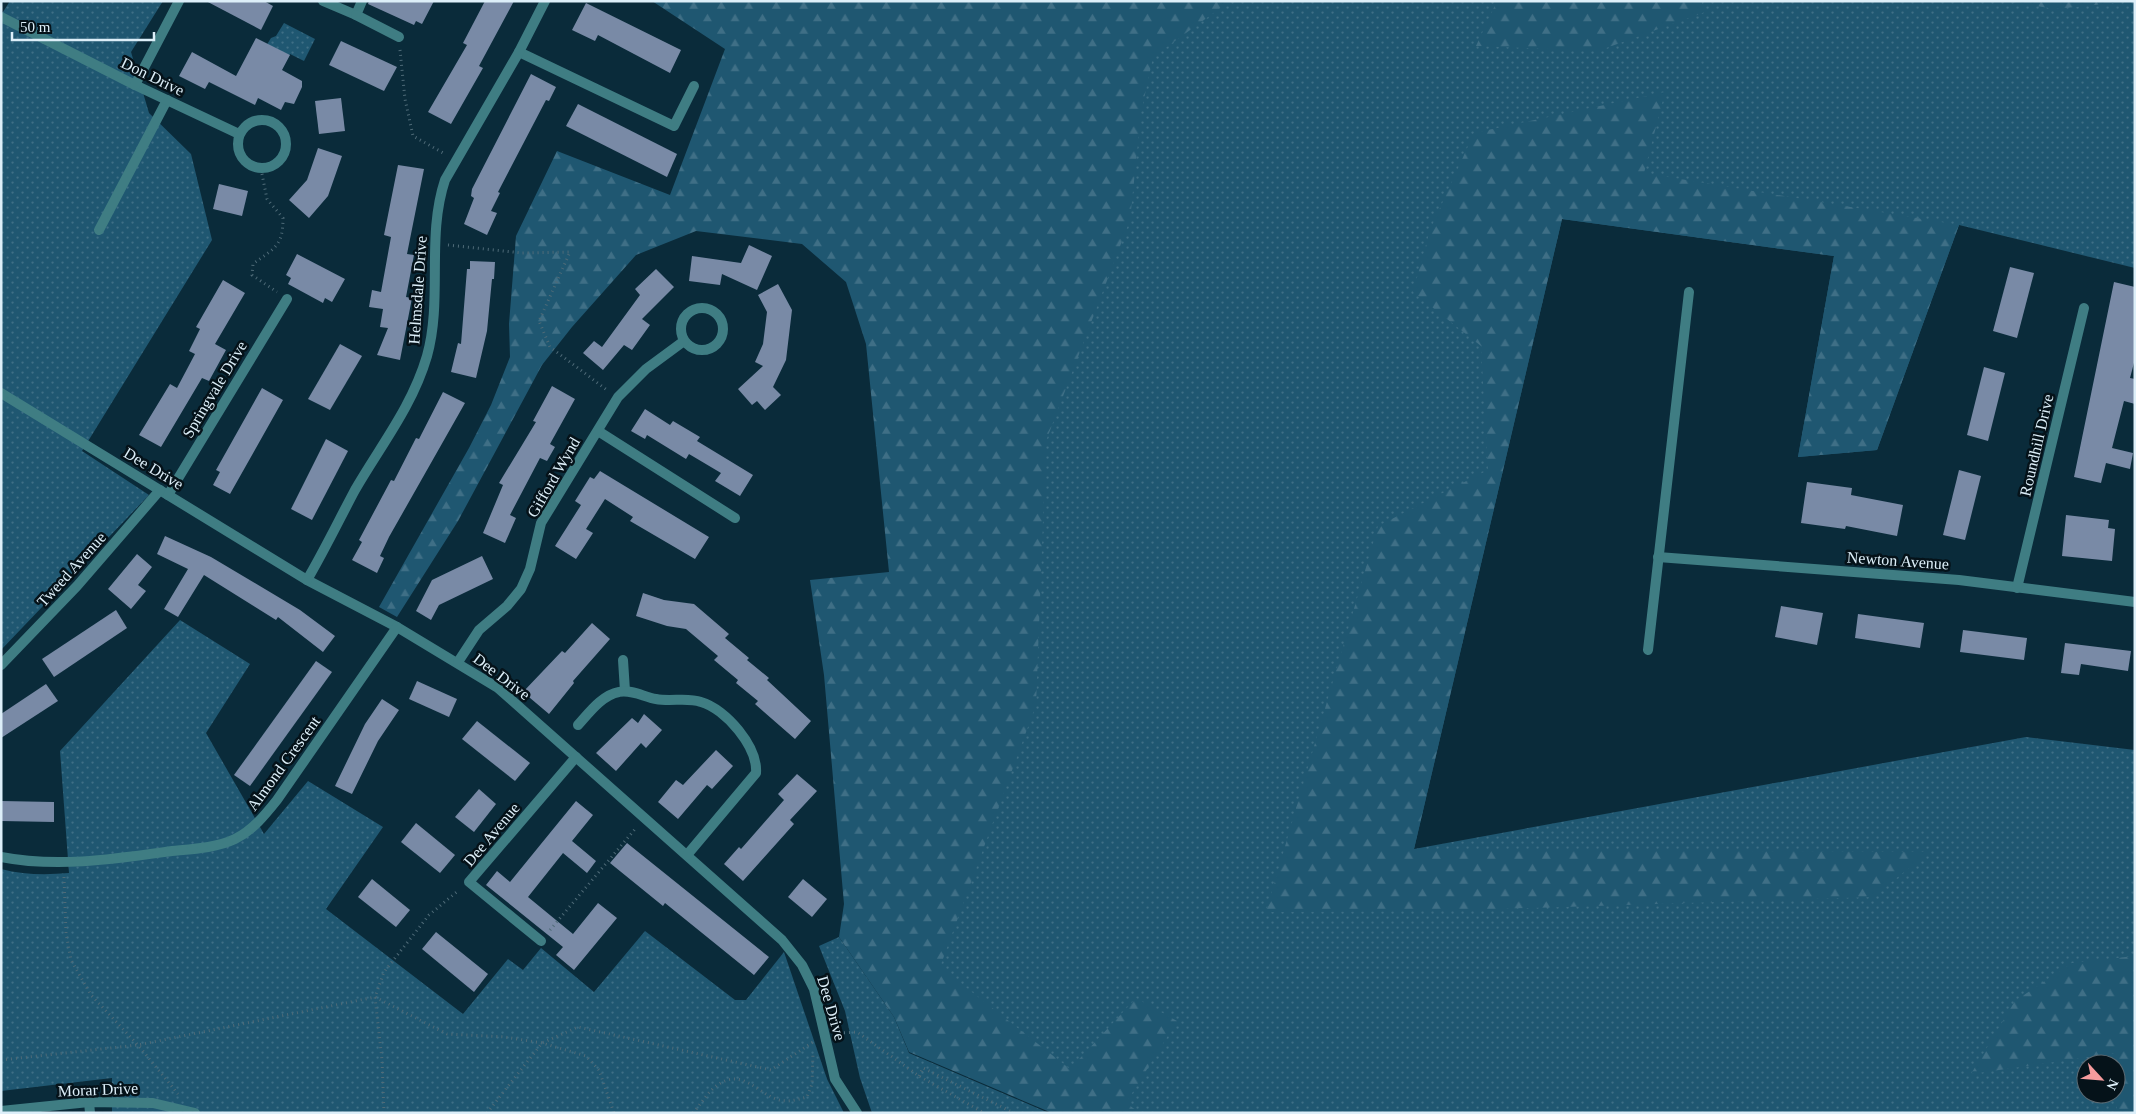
<svg xmlns="http://www.w3.org/2000/svg" width="2136" height="1114" font-family="Georgia,serif">
<style>
.grass{fill:url(#grass-dots);fill-rule:evenodd}
.forest{fill:url(#forest-firs)}
.building{fill:#798aa6}
.lines{fill:none;stroke-linecap:round;stroke-linejoin:round}
.path{stroke:#4f6b78;stroke-width:3;stroke-dasharray:1 4;stroke-linecap:butt}
.lane{stroke:#3f7d83;stroke-width:10}
.street{stroke:#3f7d83;stroke-width:10}
.labels{text-anchor:middle;stroke-width:5;stroke-linejoin:round;paint-order:stroke}
.street-label{font-size:16px;fill:#ddeff9;stroke:#051219}
</style>
<defs>
<pattern id="grass-dots" width="8" height="8" patternUnits="userSpaceOnUse" patternTransform="scale(1.25)"><rect width="8" height="8" fill="#1f5771"/><path d="M2 2h.1M6 6h.1" fill="none" stroke="#3f6f86" stroke-width="1.8" stroke-linecap="round"/></pattern>
<pattern id="forest-firs" width="22" height="20" patternUnits="userSpaceOnUse" patternTransform="scale(1.25)"><rect width="22" height="20" fill="#1f5771"/><path d="M5 1l3.5 6h-7zM16 11l3.5 6h-7z" fill="#3f6f86"/></pattern>
</defs>
<rect width="100%" height="100%" fill="#0a2b3a"/>
<g class="grass">
<path d="M10 1H163L131 52 149 113 191 154 212 240 82 451 149 495 1 650V15Z"/>
<path d="M771 1H2135V268L1959 225 1877 450 1798 457 1834 256 1562 219 1414 849 2026 737 2135 750V1113H1119L924 995 1040 145ZM2086 1064H2116V1094H2086Z"/>
<path d="M284 23 315 39 304 61 290 54 281 70 258 59 271 38 276 36Z"/>
<path d="M180 620 250 664 206 733 264 834 308 781 383 827 326 909 463 1014 508 959 523 970 541 948 594 992 645 931 735 1000H746L784 952 827 1079 844 1113H112V1078L1 1091V869C24 875 46 875 69 873L60 751Z"/>
<path d="M839 937 894 1017 909 1053 1049 1113H872L860 1078 845 1011 819 946Z"/>
</g>
<g class="forest">
<path d="M652 1H1230L1153 57 1141 113 1130 220 1046 441 1036 705 940 967 1070 1069 1136 998 1177 1021 1126 1103 1140 1113H1052L909 1052 894 1017 839 937 844 904 824 675 810 580 889 572 866 344 846 282 802 244 696 231 636 255 572 327 542 365 458 521 397 617 379 607 469 448 491 405 510 357 509 324 516 236 557 151 670 195 725 49Z"/>
<path d="M1497 1H1701L1705 12 1598 51 1476 46Z"/>
<path d="M2005 1H2134L2055 9Z"/>
<path d="M1665 92 1644 173 1959 225 1877 450 1798 457 1834 256 1562 219 1414 849 1929 852 1873 897 1436 911 1266 912 1378 526 1488 470 1481 346 1413 292 1430 230 1474 133Z"/>
<path d="M2135 956V1113H2117L2116 1053 1971 1074 2015 1001 2072 963Z"/>
</g>
<g class="building">
<path d="M206 1H264L273 6 261 30Z"/>
<path d="M369 1H434L422 24 416 21 414 25 368 4Z"/>
<path d="M485 1H514L479 66 483 68 451 124 428 112 467 45 463 43Z"/>
<path d="M586 3 681 50 670 73 598 35 595 41 572 30Z"/>
<path d="M256 38 290 55 282 70 302 81V87L294 104 285 102 281 110 258 98 255 105 209 82 205 89 179 76 192 52 236 76Z"/>
<path d="M341 41 397 67 384 91 329 65Z"/>
<path d="M531 74 556 87 549 101 546 100 498 192 500 193 491 211 497 213 487 235 464 224 474 198 471 196 472 189Z"/>
<path d="M341 98 345 131 319 134 315 101Z"/>
<path d="M578 104 677 154 667 177 566 126Z"/>
<path d="M318 148 342 156 328 196 309 218 289 200 307 180Z"/>
<path d="M398 165 424 169 407 254 414 255 406 297 412 298 400 360 377 355 388 328 380 327 383 309 369 307 372 290 381 292 391 237 384 235Z"/>
<path d="M219 184 248 191 242 216 213 209Z"/>
<path d="M749 245 772 256 757 290 722 274 720 285 689 281 692 256 741 263Z"/>
<path d="M297 254 345 279 332 302 325 298 323 303 288 284 291 278 286 275Z"/>
<path d="M470 261 495 262 494 279H492L487 331 476 378 451 372 458 343 461 344 467 269H470Z"/>
<path d="M2010 267 2034 273 2017 338 1993 331Z"/>
<path d="M656 269 674 287 642 319 650 325 632 350 624 345 603 370 583 353 594 341 602 347 640 295 635 289Z"/>
<path d="M223 280 245 293 215 344 226 350 209 381 202 378 161 447 139 435 170 384 177 388 195 354 189 351 200 329 196 327Z"/>
<path d="M2114 282 2135 287V359L2130 378 2135 379V404L2124 401 2112 448 2133 453 2130 469 2106 463 2101 483 2074 477Z"/>
<path d="M778 284 792 310 786 360 773 387 781 395 765 410 757 401 752 405 738 389 763 366 755 362 763 344 767 312 758 295Z"/>
<path d="M340 344 362 356 330 410 308 399Z"/>
<path d="M1984 367 2005 373 1988 441 1967 435Z"/>
<path d="M552 386 575 399 550 444 555 447 547 461 540 458 510 515 516 518 505 543 483 533 503 485 499 483 536 422 533 421Z"/>
<path d="M262 388 283 400 230 494 213 485 220 472 216 470Z"/>
<path d="M443 392 465 403 389 537 380 556 384 558 377 573 352 560 362 542 359 540 391 480 394 481 416 438 419 439Z"/>
<path d="M645 409 670 425 673 421 700 437 697 441 753 475 740 496 715 481 721 473 689 454 686 459 647 435 645 439 631 431Z"/>
<path d="M326 439 348 451 312 520 291 509Z"/>
<path d="M1959 470 1981 476 1965 540 1943 535Z"/>
<path d="M600 471 709 537 695 559 630 521 633 517 605 499 586 529 593 533 576 559 555 546 581 505 575 501 590 477 594 479Z"/>
<path d="M1807 482 1852 488 1851 495 1903 505 1897 536 1846 526 1845 529 1801 523Z"/>
<path d="M2066 515 2109 520 2108 528 2115 529 2112 561 2062 556Z"/>
<path d="M165 536 211 557 300 610 335 636 323 652 278 617 276 620 204 575 178 617 164 609 188 569 157 554Z"/>
<path d="M137 554 152 567 138 585 146 591 131 609 108 589Z"/>
<path d="M482 556 493 579 439 605 431 620 416 611 432 580Z"/>
<path d="M643 593 664 600 694 604 729 634 725 638 749 658 747 660 769 678 767 680 811 721 795 739 755 704 758 701 736 683 738 680 714 660 718 656 686 629 667 626 636 616Z"/>
<path d="M1781 606 1823 613 1817 645 1775 637Z"/>
<path d="M116 610 127 628 54 677 42 659Z"/>
<path d="M1858 614 1924 623 1920 648 1855 638Z"/>
<path d="M592 623 610 639 573 681 574 683 549 714 523 692 562 651 565 653Z"/>
<path d="M1963 630 2027 638 2024 660 1960 652Z"/>
<path d="M2065 643 2131 651 2128 671 2081 664 2079 675 2061 673Z"/>
<path d="M316 661 332 672 250 786 234 775Z"/>
<path d="M417 681 457 699 449 717 409 699Z"/>
<path d="M46 684 58 701 1 738V714Z"/>
<path d="M382 699 399 710 378 741 352 794 335 786 365 724Z"/>
<path d="M644 714 662 730 646 748 641 743 616 771 596 753 632 718 638 723Z"/>
<path d="M477 721 530 763 515 781 462 739Z"/>
<path d="M716 750 733 766 712 789 707 785 678 819 658 802 676 780 683 785Z"/>
<path d="M797 774 817 791 790 820 794 824 743 881 724 864 739 847 741 849 784 800 778 794Z"/>
<path d="M479 789 496 804 474 832 455 817Z"/>
<path d="M1 801 54 802V822L1 821Z"/>
<path d="M576 801 593 815 572 841 596 861 587 873 563 853 528 897 573 934 598 903 617 918 574 970 556 955 563 947 486 885 497 871 510 882Z"/>
<path d="M416 823 455 855 440 873 401 842Z"/>
<path d="M627 843 769 957 754 975 665 903 663 906 610 863Z"/>
<path d="M372 879 410 910 396 927 358 897Z"/>
<path d="M803 879 827 899 812 917 788 897Z"/>
<path d="M436 932 488 974 474 992 422 949Z"/>
</g>
<g class="lines">
<g class="path">
<path d="M400 50 405 99 413 136 445 154"/>
<path d="M261 169 267 199 283 218C283 247 274 248 253 264L252 275 277 292"/>
<path d="M448 245 522 253 570 252 539 321 550 347 607 390"/>
<path d="M64 877 66 933 71 960 91 995 138 1045 178 1094"/>
<path d="M550 930 636 828"/>
<path d="M839 1033 857 1032 919 1076 984 1113"/>
<path d="M1 1060 138 1045 375 997 447 1034 505 1037 542 1043 586 1056 599 1070 614 1113"/>
<path d="M919 1076 923 1068 1014 1113"/>
<path d="M384 1113 382 1060 375 997 384 972 429 915 459 890"/>
<path d="M487 1113 542 1043 578 1027 771 1070 813 1042"/>
<path d="M693 1113C701 1104 709 1090 719 1084 742 1069 757 1092 776 1099 787 1103 796 1100 807 1097L812 1084 813 1053"/>
</g>
<path class="lane" d="M99 230 167 100"/>
<g class="street">
<path d="M323 1 356 15 362 1"/>
<path d="M356 15 399 37"/>
<path d="M1 17 135 85 239 134"/>
<path d="M519 52 674 126 694 86"/>
<path d="M135 85 179 1"/>
<circle cx="262" cy="144" r="24"/>
<circle cx="702" cy="329" r="21"/>
<path d="M1 393 307 580 397 627 498 688 782 940 802 965 814 989 835 1079 857 1113"/>
<path d="M598 431 735 518"/>
<path d="M168 495 287 299"/>
<path d="M1658 557 1959 580 2135 602"/>
<path d="M307 580C324 551 339 520 355 490 381 445 412 407 427 356 443 299 426 237 445 180L519 52 545 1"/>
<path d="M2017 588 2084 308"/>
<path d="M1648 650 1689 292"/>
<path d="M623 660 625 691"/>
<path d="M458 662 479 630 507 606 521 589 530 569 541 523 618 397 646 369 684 341"/>
<path d="M1 665 77 586 160 490"/>
<path d="M578 725C589 713 602 695 619 692 631 689 644 697 656 699 671 702 687 697 701 702 726 709 758 747 756 773L687 855"/>
<path d="M1 857C58 868 115 859 172 851 193 849 216 848 235 839 253 830 265 815 277 800L397 627"/>
<path d="M541 941 469 882 576 757"/>
<path d="M89 1102 90 1113"/>
<path d="M1 1111 89 1102 153 1103 195 1113"/>
</g>
</g>
<g class="labels">
<g class="street-label">
<text transform="translate(153 76) rotate(26)" y="6">Don Drive</text>
<text transform="translate(417 290) rotate(-86)" y="6">Helmsdale Drive</text>
<text transform="translate(214 389) rotate(-59)" y="6">Springvale Drive</text>
<text transform="translate(2036 445) rotate(-77)" y="6">Roundhill Drive</text>
<text transform="translate(154 468) rotate(31)" y="6">Dee Drive</text>
<text transform="translate(553 477) rotate(-60)" y="6">Gifford Wynd</text>
<text transform="translate(1898 560) rotate(4)" y="6">Newton Avenue</text>
<text transform="translate(71 569) rotate(-48)" y="6">Tweed Avenue</text>
<text transform="translate(502 676) rotate(37)" y="6">Dee Drive</text>
<text transform="translate(283 763) rotate(-54)" y="6">Almond Crescent</text>
<text transform="translate(491 834) rotate(-50)" y="6">Dee Avenue</text>
<text transform="translate(832 1008) rotate(74)" y="6">Dee Drive</text>
<text transform="translate(98 1089) rotate(-2)" y="6">Morar Drive</text>
</g>
</g>
<rect width="2136" height="1114" fill="none" stroke="#ddeff9" stroke-width="5"/>
<g transform="translate(2101 1079) rotate(116)"><circle r="24" fill="#051219" stroke="#5b6a73"/>
<path d="M0-4L9 19L0 12L-9 19Z" fill="#f59b9d"/>
<text y="-8" font-size="14" font-weight="bold" text-anchor="middle" fill="#ddeff9">N</text>
</g>
<path d="M12 32v8h142v-8" fill="none" stroke="#ddeff9" stroke-width="2.5"/>
<text x="20" y="32" font-size="15" fill="#ddeff9" stroke="#051219" stroke-width="4" paint-order="stroke">50 m</text>
</svg>
